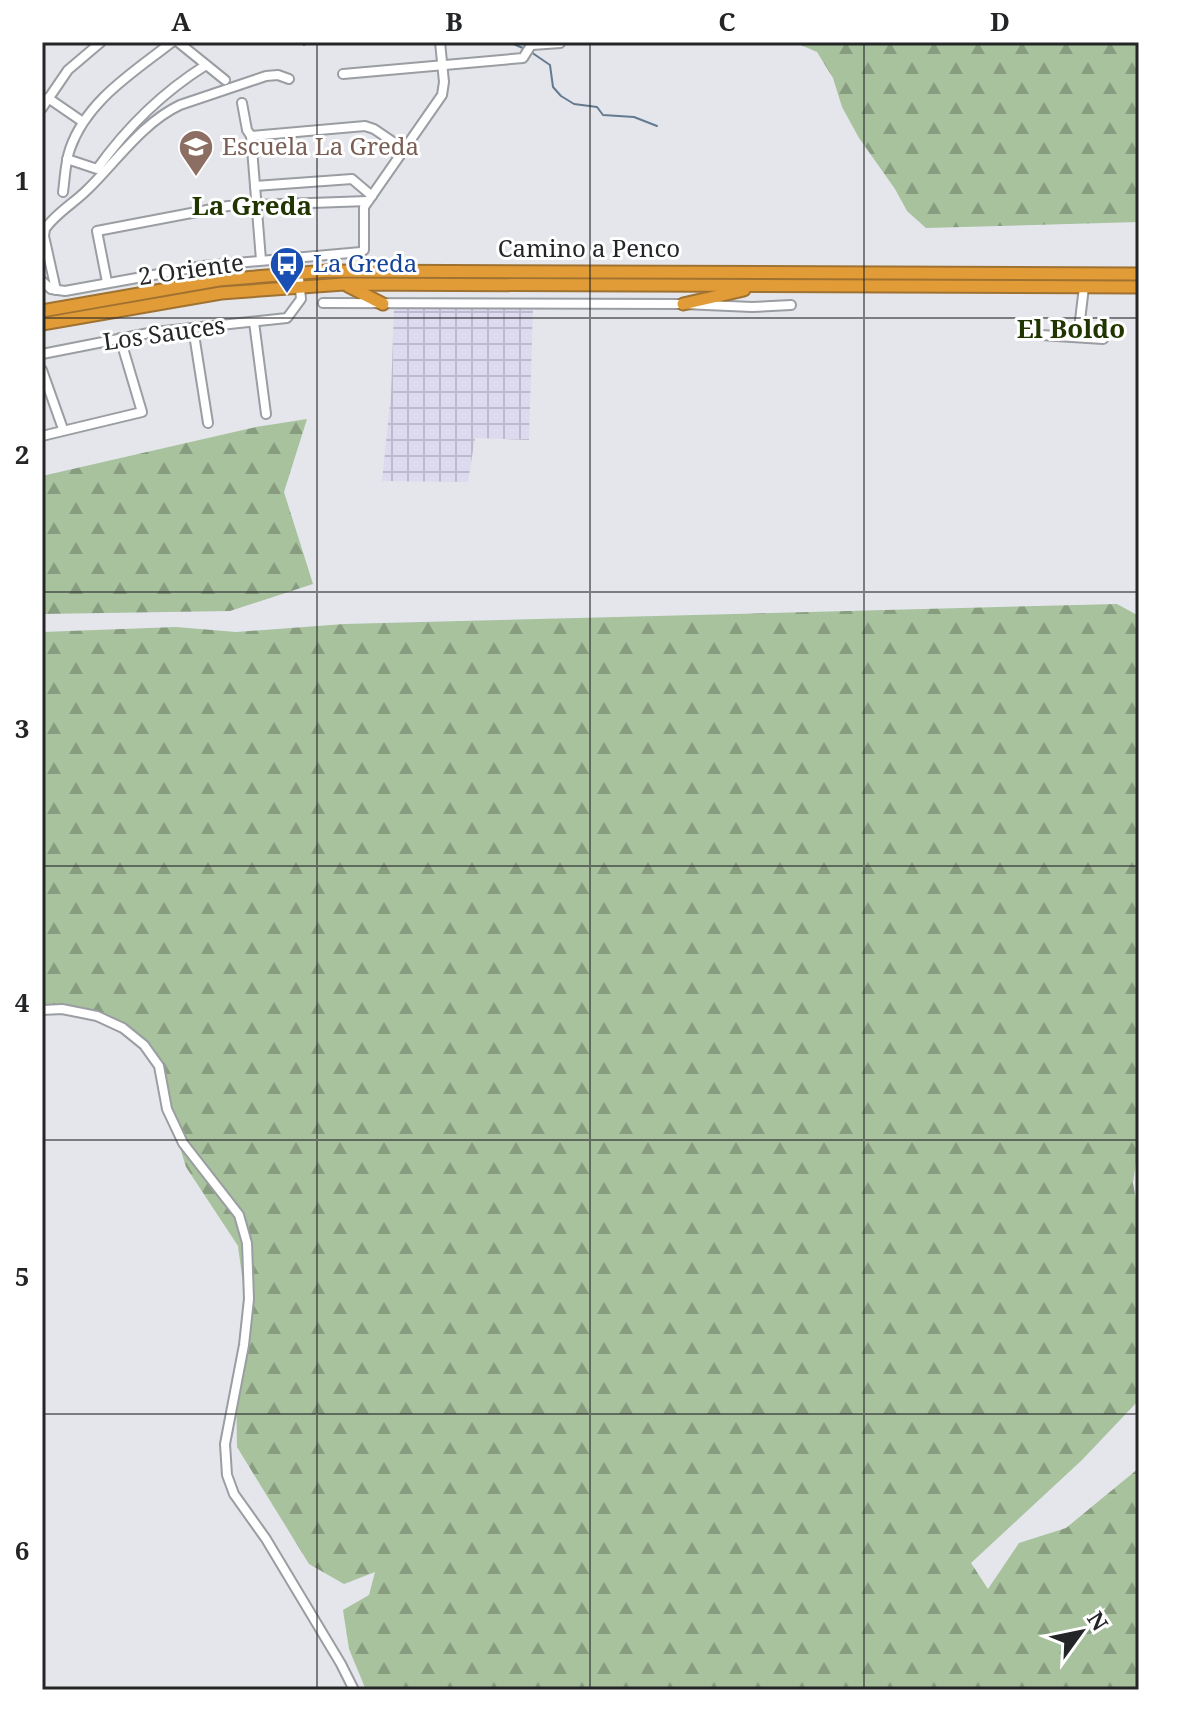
<svg xmlns="http://www.w3.org/2000/svg" width="1181" height="1732" font-family="'Noto Serif',serif">
<style>
.industrial{fill:url(#industrial-grid)}
.forest{fill:url(#forest-firs)}
.lines{fill:none;stroke-linecap:round;stroke-linejoin:round}
.stream{stroke:#637a90;stroke-width:2}
.minor-casing{stroke:#9a9da2;stroke-width:12}
.highway-casing{stroke:#9f7231;stroke-width:15}
.minor{stroke:#fff;stroke-width:8}
.highway{stroke:#e19b37;stroke-width:11}
.grid{fill:none;stroke:#242527;stroke-width:2;stroke-opacity:0.55}
.labels{text-anchor:middle;stroke-width:6;stroke-linejoin:round;paint-order:stroke}
.education-label{font-size:24px;fill:#785e54;stroke:#fff;text-anchor:start}
.street-label{font-size:24px;fill:#242527;stroke:#fff}
.transit-label{font-size:24px;fill:#164399;stroke:#fff;text-anchor:start}
.neighbourhood-label{font-size:26px;font-weight:bold;fill:#203500;stroke:#fff}
.neatline{fill:none;stroke:#242527;stroke-width:3}
.grid-label{font-size:26px;text-anchor:middle;font-weight:bold;fill:#242527}
</style>
<defs>
<pattern id="industrial-grid" width="8" height="8" patternUnits="userSpaceOnUse" patternTransform="scale(2)"><rect width="8" height="8" fill="#ddd9ef"/><path d="M0 4h8M4 0v8" fill="none" stroke="#bebacd"/></pattern>
<pattern id="forest-firs" width="22" height="20" patternUnits="userSpaceOnUse" patternTransform="scale(2)"><rect width="22" height="20" fill="#a7c29d"/><path d="M5 1l3.5 6h-7zM16 11l3.5 6h-7z" fill="#889d80"/></pattern>
</defs>
<rect width="100%" height="100%" fill="#e4e6ec"/>
<path class="industrial" d="M394 308 533 309 529 440 475 438 468 482 382 481 391 394Z"/>
<g class="forest">
<path d="M794 42H1139V222L926 228 907 211 895 189 859 138 842 107 833 78 817 52Z"/>
<path d="M307 419 284 492 313 584 230 611 42 614V476L256 427Z"/>
<path d="M1117 604 1139 616V1143L1133 1183 1139 1217V1400L1082 1460 971 1563 988 1589 1019 1543 1066 1528 1139 1468V1690H366L349 1649 343 1610 369 1595 375 1572 344 1584 309 1564 237 1447 236 1379 244 1291 238 1246 186 1167 152 1057 138 1039 100 1018 42 1007V632L176 627 236 632 344 624Z"/>
</g>
<g class="lines">
<g class="stream">
<path d="M509 42 525 49"/>
<path d="M304 45 309 42"/>
<path d="M531 52 550 65 553 87 561 96 574 104 597 107 603 115 634 117 657 126"/>
</g>
<defs>
<g id="minor">
<path d="M178 42 225 80"/>
<path d="M532 45 560 43"/>
<path d="M343 74 523 58 533 42"/>
<path d="M48 98 83 122"/>
<path d="M242 103 247 130 251 136 261 260"/>
<path d="M42 108 68 70 101 42"/>
<path d="M251 136 365 126 374 129 405 150"/>
<path d="M67 159 97 169C127 127 163 92 206 65"/>
<path d="M255 186 352 179 372 196"/>
<path d="M63 192C65 178 65 163 70 149 87 100 134 72 172 42"/>
<path d="M42 281 51 289 65 291 203 266 361 252 364 250V207L442 95 444 82 440 42"/>
<path d="M107 282 97 231 228 206 368 201"/>
<path d="M56 290 44 236 45 229C55 214 74 203 87 190 116 162 142 123 180 105L266 76 278 75 289 79"/>
<path d="M323 303 683 304 752 307 791 305"/>
<path d="M254 322 266 414"/>
<path d="M193 328 208 423"/>
<path d="M1041 335 1103 339"/>
<path d="M1078 337 1084 287"/>
<path d="M42 354 154 332 287 318 301 299 297 258"/>
<path d="M42 370 63 429"/>
<path d="M42 436 142 412 120 338"/>
<path d="M42 1010 62 1009 97 1016 123 1028 144 1045 159 1066 167 1109 183 1143 239 1215 247 1243 249 1299 244 1345 225 1444 227 1475 234 1494 266 1539 341 1664 354 1690"/>
</g>
<g id="highway">
<path d="M348 286 383 304"/>
<path d="M683 304 744 290"/>
<path d="M42 311 219 280 327 271 1139 274"/>
<path d="M42 324 221 293 344 284 1139 287"/>
</g>
</defs>
<use href="#minor" class="minor-casing"/>
<use href="#highway" class="highway-casing"/>
<use href="#minor" class="minor"/>
<use href="#highway" class="highway"/>
</g>
<path class="grid" d="M317 42V1690M590 42V1690M864 42V1690M42 318H1139M42 592H1139M42 866H1139M42 1140H1139M42 1414H1139"/>
<defs>
<symbol id="school-pin" viewBox="-11 -11 22 30"><path d="M0 17L-7.5 6A9.5 9.5 0 1 1 7.5 6Z" fill="#8d6e63" stroke="#fff"/><path d="M0-5L7-2L0 1L-7-2ZM-4 1L0 2.5L4 1V4Q0 6-4 4Z" fill="#fff"/></symbol>
<symbol id="bus-pin" viewBox="-11 -11 22 30"><path d="M0 17L-7.5 6A9.5 9.5 0 1 1 7.5 6Z" fill="#1a4fb4" stroke="#fff"/><path d="M-5-6H5V4H4V6H2V4H-2V6H-4V4H-5ZM-3.5-4V0h7V-4ZM-3.5 1.2v1.5H-2V1.2ZM2 1.2v1.5H3.5V1.2Z" fill="#fff"/></symbol>
</defs>
<g fill-rule="evenodd">
<use href="#school-pin" x="176" y="127" width="40" height="54"/>
<use href="#bus-pin" x="267" y="244" width="40" height="54"/>
</g>
<g class="labels">
<g class="education-label">
<text x="222" y="155">Escuela La Greda</text>
</g>
<g class="street-label">
<text x="589" y="257">Camino a Penco</text>
<text transform="translate(191 270) rotate(-8)" y="8">2 Oriente</text>
<text transform="translate(164 334) rotate(-8)" y="8">Los Sauces</text>
</g>
<g class="transit-label">
<text x="313" y="272">La Greda</text>
</g>
<g class="neighbourhood-label">
<text x="252" y="215">La Greda</text>
<text x="1071" y="338">El Boldo</text>
</g>
</g>
<rect width="1181" height="1732" fill="none" stroke="#ffffff" stroke-width="88"/>
<g transform="translate(1081 1632) rotate(57)" stroke="#ffffff" stroke-width="6" paint-order="stroke">
<path d="M0-6L14 30L0 20L-14 30Z" fill="#242527"/>
<text y="-12" font-size="22" font-weight="bold" text-anchor="middle" fill="#242527">N</text>
</g>
<rect x="44" y="44" width="1093" height="1644" class="neatline"/>
<g class="grid-label">
<text x="181" y="31">A</text>
<text x="454" y="31">B</text>
<text x="727" y="31">C</text>
<text x="1000" y="31">D</text>
<text x="22" y="190">1</text>
<text x="22" y="464">2</text>
<text x="22" y="738">3</text>
<text x="22" y="1012">4</text>
<text x="22" y="1286">5</text>
<text x="22" y="1560">6</text>
</g>
</svg>
